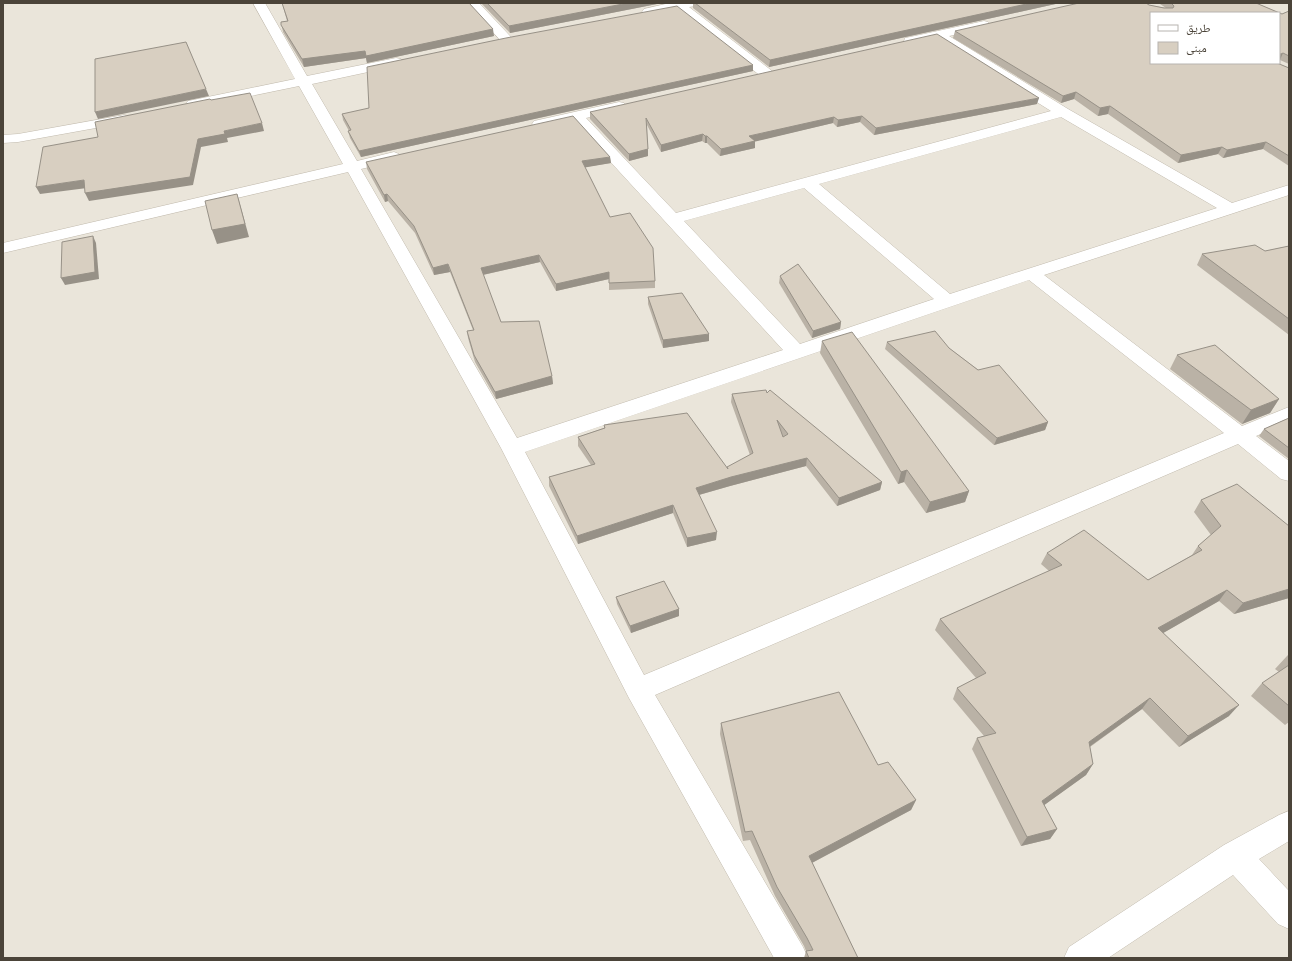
<svg xmlns="http://www.w3.org/2000/svg" width="1292" height="961" font-family="'Golos Text','Noto Naskh Arabic',sans-serif">
<style>
.residential{fill:#eae5da;fill-rule:evenodd}
.lines{fill:none;stroke-linecap:round;stroke-linejoin:round}
.minor-casing{stroke:#c2bbae;stroke-width:1}
.minor{fill:#fff;fill-rule:evenodd}
.wall{fill:#bab2a6}
.shaded-wall{fill:#979187}
.building{fill:#d8cfc1;stroke:#979187;fill-rule:evenodd}
</style>
<rect width="100%" height="100%" fill="#f6f3ec"/>
<path class="residential" d="M3 3H1289V958H3ZM1151 13H1279V63H1151Z"/>
<g class="lines">
<defs>
<g id="minor">
<path d="M253 3H265L307 76 396 58 401 59 403 62 401 65 396 66 312 84 357 161 394 152 399 154 402 157 399 160 361 169 517 438 783 350 573 121 539 128 534 127 532 124 534 121 619 102 624 103 626 106 624 109 586 118 676 213 1051 111 936 39 910 45 905 44 904 41 905 38 910 37 984 21 988 22 990 25 988 28 949 36 1068 109 1232 203 1289 185V195L1044 275 1242 426 1289 407V422L1256 436 1289 461V481L1281 479 1238 444 655 695 803 947 808 958H774L629 698 501 448 348 172 3 253V243L343 164 299 86 193 108 188 107 186 104 188 101 193 100 295 79ZM1061 117 1217 208 950 294 819 184ZM804 188 934 299 800 344 684 221ZM1029 280 1224 433 644 675 525 452Z"/>
<path d="M466 3H479L510 36 512 39 510 42H502Z"/>
<path d="M670 3H698L696 6 689 7 772 71 774 74 772 77H762L677 10 648 16 644 15 642 12 644 9Z"/>
<path d="M124 115 129 116 131 119 129 122 18 142 3 143V135L18 134Z"/>
<path d="M1289 811V841L1259 859 1289 891V929L1278 924 1233 875 1108 958H1064L1069 947 1224 845 1279 815Z"/>
</g>
</defs>
<use href="#minor" class="minor-casing"/>
<use href="#minor" class="minor"/>
</g>
<g class="wall">
<path d="M282 3H469L494 36 367 63 366 58 304 67 283 32 281 22 287 21Z"/>
<path d="M481 3H662L510 33Z"/>
<path d="M693 3H1060L769 67 693 8Z"/>
<path d="M1148 3H1256L1282 14 1289 11V64L1280 60H1279V13H1151L1289 68V166L1263 149 1223 158 1218 154 1178 163 1108 114 1098 116 1074 99 1061 103 953 38 955 31 1149 5 1166 8 1160 4Z"/>
<path d="M753 65V71L361 157 350 138 348 131H349L343 120 342 114Z"/>
<path d="M1037 104 874 135 860 122 837 127 833 123 755 141V148L720 156 707 143H705L702 141 661 152 647 125 648 156 629 161 590 119V112Z"/>
<path d="M610 157 611 163 585 167 610 217 655 281V288L609 290V279L556 291 540 262 483 275 501 322 552 376 553 384 496 399 475 362 468 338 467 331 473 330 450 272 434 275 415 233 388 201 385 202 367 169 366 162Z"/>
<path d="M1289 246V335L1197 265 1202 254 1265 251Z"/>
<path d="M780 276 841 322 840 329 812 338 779 283Z"/>
<path d="M648 297 709 341 663 348 648 304Z"/>
<path d="M822 341 969 491 965 502 926 513 904 482 898 484 820 353Z"/>
<path d="M887 342 949 348 1048 422 1045 430 994 445 885 349Z"/>
<path d="M1177 355 1279 399 1270 413 1242 424 1170 369Z"/>
<path d="M767 393 882 482 880 490 837 506 806 466 730 486 699 495 716 540 687 547 673 513 578 544 549 486V477L591 465 578 446V437L604 428V425L727 468 750 455 731 402 732 394Z"/>
<path d="M1289 418V459L1259 436 1264 429Z"/>
<path d="M1201 500 1289 598 1234 614 1219 601 1163 633 1229 716 1179 747 1142 709 1090 747 1093 764 1086 775 1044 805 1057 829 1050 839 1021 846 972 749 977 738 984 736 953 699 957 688 976 678 935 630 940 619 1049 571 1041 564 1047 553 1148 580 1192 555 1198 546 1211 535 1194 512Z"/>
<path d="M616 597 679 609V616L631 633 617 604Z"/>
<path d="M1289 654V722L1285 725 1251 696 1262 683 1279 672 1275 669 1287 656Z"/>
<path d="M721 723 878 765 916 800 911 810 812 863 858 958H804L806 951 804 946 775 896 750 840 743 841 720 734Z"/>
</g>
<g class="shaded-wall">
<path d="M628 3H662L510 33 509 26Z"/>
<path d="M1031 3H1060L769 67 770 60Z"/>
<path d="M493 29 494 36 367 63 366 58 304 67 302 59Z"/>
<path d="M1283 53 1280 60H1279V58L1281 54Z"/>
<path d="M753 65V71L361 157 359 151Z"/>
<path d="M206 89 209 96 98 119 95 112Z"/>
<path d="M1076 92 1074 99 1061 103 1063 96Z"/>
<path d="M1039 98 1037 104 874 135 876 128Z"/>
<path d="M1110 106 1108 114 1098 116 1100 108Z"/>
<path d="M862 116 860 122 837 127 838 120Z"/>
<path d="M834 117 833 123 749 143V136Z"/>
<path d="M262 123 264 131 227 138 228 142 201 147 193 185 89 201 85 193 198 139 224 131Z"/>
<path d="M703 134 702 141 661 152V145Z"/>
<rect x="705" y="136" width="2" height="7"/>
<path d="M755 141V148L720 156 721 149Z"/>
<path d="M1266 142 1263 149 1223 158 1227 150Z"/>
<path d="M1222 147 1218 154 1178 163 1181 155Z"/>
<path d="M648 149V156L629 161V154Z"/>
<path d="M610 157 611 163 582 168V161Z"/>
<path d="M84 180 87 188 40 194 36 187Z"/>
<path d="M237 194 241 208 249 237 217 244 212 230Z"/>
<path d="M387 194 388 201 385 202 384 195Z"/>
<path d="M93 236 96 243 99 279 65 285 61 278Z"/>
<path d="M539 255 540 262 482 275 481 268Z"/>
<path d="M448 264 450 272 434 275 433 268Z"/>
<path d="M609 272V279L556 291V284Z"/>
<path d="M841 322 840 329 812 338 813 331Z"/>
<path d="M709 334V341L663 348V340Z"/>
<path d="M552 376 553 384 496 399 495 392Z"/>
<path d="M1279 399 1270 413 1242 424 1251 410Z"/>
<path d="M1048 422 1045 430 994 445 997 438Z"/>
<path d="M807 458 806 466 730 486 695 496 696 488 731 477Z"/>
<path d="M907 470 904 482 898 484 901 472Z"/>
<path d="M882 482 880 490 837 506 839 498Z"/>
<path d="M969 491 965 502 926 513 930 502Z"/>
<path d="M673 505V513L578 544 577 536Z"/>
<path d="M717 532 716 540 687 547V538Z"/>
<path d="M1289 589V598L1234 614 1243 603Z"/>
<path d="M1227 590 1219 601 1151 640 1158 628Z"/>
<path d="M679 609V616L631 633 630 626Z"/>
<path d="M1150 698 1142 709 1082 752 1089 742Z"/>
<path d="M1239 705 1229 716 1179 747 1188 736Z"/>
<path d="M1093 764 1086 775 1036 811 1042 801Z"/>
<path d="M916 800 911 810 806 866 809 856Z"/>
<path d="M1057 829 1050 839 1021 846 1027 837Z"/>
</g>
<g class="building">
<path d="M282 3H469L493 29 366 56 365 51 302 59 281 25V22L288 21Z"/>
<path d="M487 3H628L509 26Z"/>
<path d="M695 3H1031L770 60Z"/>
<path d="M1079 3H1146L1149 5 1164 8H1173L1174 6 1171 3H1256L1282 14 1289 11V56L1283 53 1281 54H1279V13H1151V63H1277L1289 68V156L1266 142 1227 150 1222 147 1181 155 1110 106 1100 108 1076 92 1063 96 955 31Z"/>
<path d="M677 6 753 65 359 151 348 131 351 130 342 114 369 108 367 67 506 38Z"/>
<path d="M937 34 1039 98 876 128 862 116 838 120 834 117 749 136 755 141 721 149 707 136H705L703 134 661 145 646 118 648 149 629 154 590 112Z"/>
<path d="M186 42 206 89 95 112V59Z"/>
<path d="M250 93 262 123 224 131 225 134 198 139 190 177 85 193 84 180 36 187 43 147 98 137 95 122 210 99 211 100Z"/>
<path d="M573 116 610 157 582 161 610 217 630 213 653 248 655 281 609 283V272L556 284 539 255 481 268 501 322 539 321 552 376 495 392 474 355 467 331 474 330 448 264 433 268 414 226 387 194 384 195 366 162Z"/>
<path d="M237 194 245 224 212 230 205 201Z"/>
<path d="M93 236 95 272 61 278 62 242Z"/>
<path d="M1255 245 1265 251 1289 246V319L1202 254Z"/>
<path d="M798 264 841 322 813 331 780 276Z"/>
<path d="M682 293 709 334 663 340 648 297Z"/>
<path d="M935 331 949 348 978 370 999 365 1048 422 997 438 887 342Z"/>
<path d="M852 332 969 491 930 502 907 470 901 472 822 341Z"/>
<path d="M1215 345 1279 399 1251 410 1177 355Z"/>
<path d="M766 390 767 393 770 390 882 482 839 498 807 458 731 477 696 488 717 532 687 538 673 505 577 536 549 477 595 464 578 437 605 428 604 425 687 413 728 469 727 467 753 453 732 394ZM777 420 788 434 783 437Z"/>
<path d="M1289 418V448L1264 429Z"/>
<path d="M1237 484 1289 526V589L1243 603 1227 590 1158 628 1239 705 1188 736 1150 698 1089 742 1093 764 1042 801 1057 829 1027 837 977 738 996 733 957 688 986 673 940 619 1062 565 1047 553 1084 530 1148 580 1202 550 1198 546 1221 526 1201 500Z"/>
<path d="M664 581 679 609 630 626 616 597Z"/>
<path d="M1289 665V706L1262 683Z"/>
<path d="M839 692 878 765 888 762 916 800 809 856 858 958H809L806 951 813 950 807 938 777 887 752 831 745 832 721 723Z"/>
</g>
<rect width="1292" height="961" fill="none" stroke="#4b4439" stroke-width="8"/>
<rect x="1150" y="12" width="130" height="52" fill="#ffffff" stroke="#b7b4b0"/>
<rect x="1158" y="25" width="20" height="6" fill="#ffffff" stroke="#b7b4b0"/>
<text x="1186" y="32" font-size="12" fill="#4b4439">طريق</text>
<rect x="1158" y="42" width="20" height="12" fill="#d8cfc1" stroke="#b7b4b0"/>
<text x="1186" y="52" font-size="12" fill="#4b4439">مبنى</text>
</svg>
